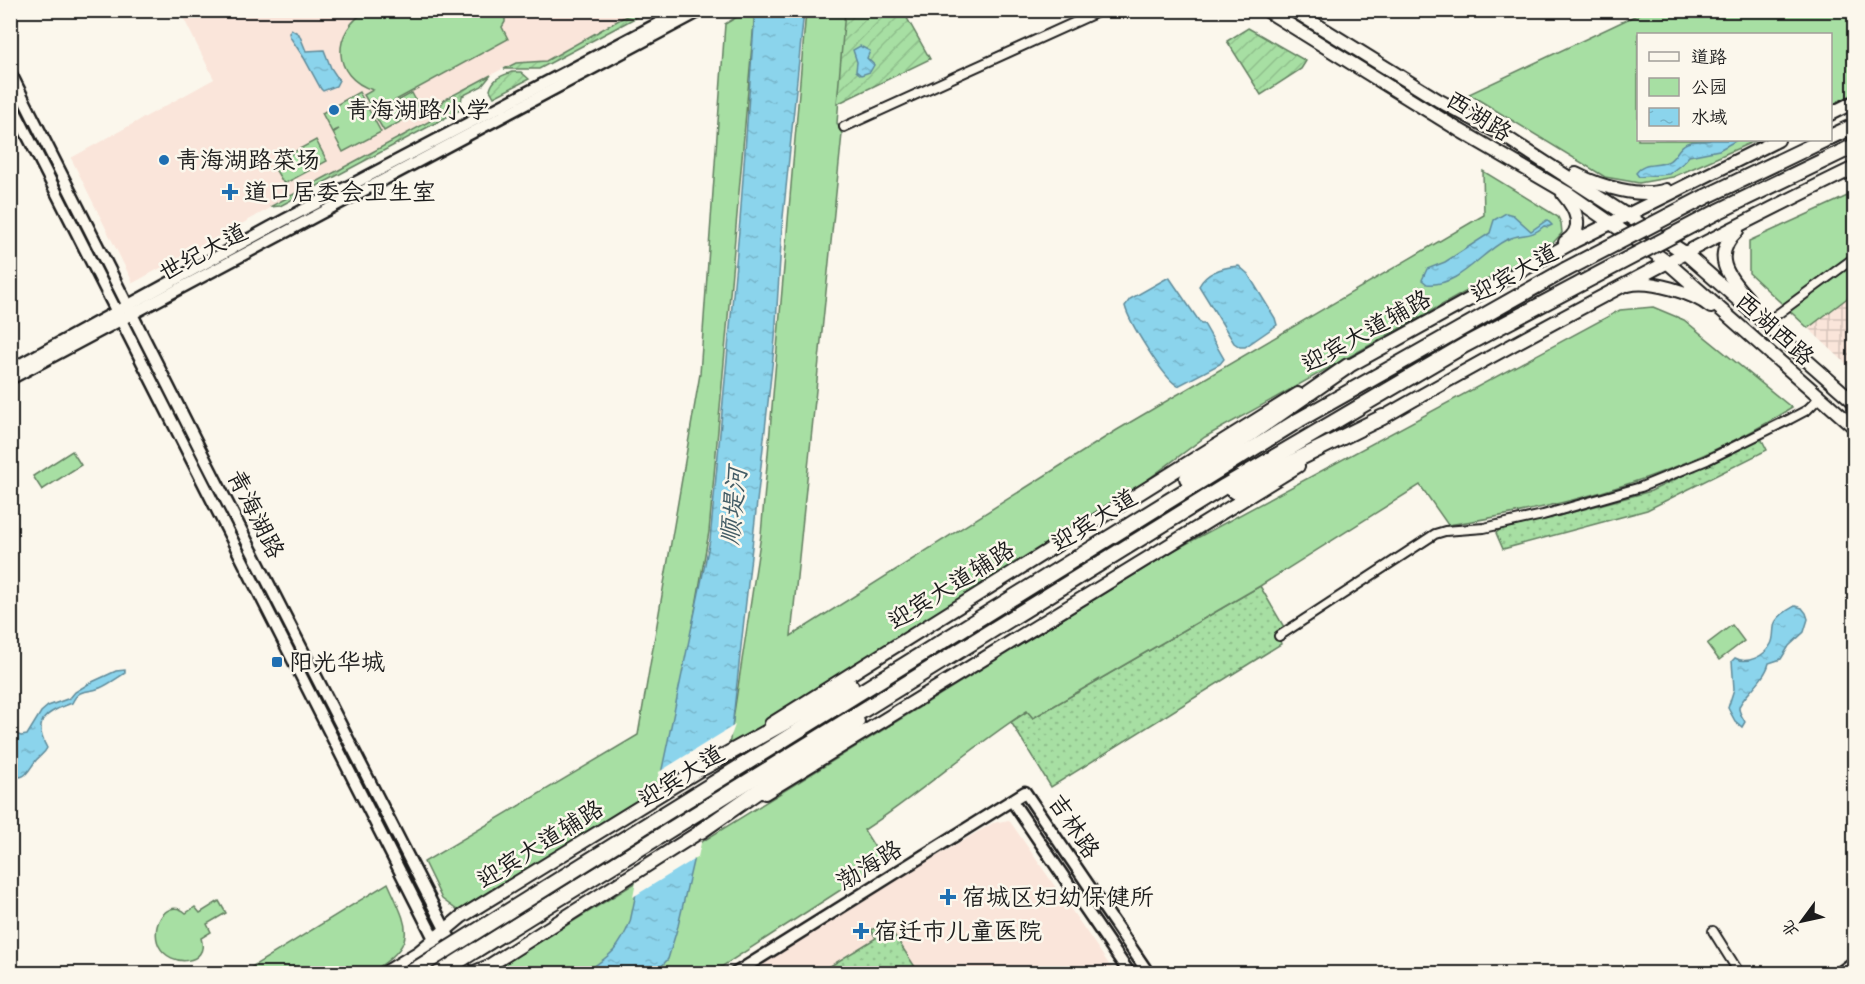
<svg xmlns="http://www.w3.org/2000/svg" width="1865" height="984" font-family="'Indie Flower','LXGW WenKai TC',sans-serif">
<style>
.built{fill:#fae5da}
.industrial{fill:url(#industrial-grid)}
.grass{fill:url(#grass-dots);stroke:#627e60;stroke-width:1.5}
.park{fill:#a7dfa3;stroke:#627e60;stroke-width:1.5}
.garden{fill:url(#garden-furrows);stroke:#627e60;stroke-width:1.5}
.water{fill:url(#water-ripples);stroke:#5f8a99;stroke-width:1.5}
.pier{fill:#fbf7ec}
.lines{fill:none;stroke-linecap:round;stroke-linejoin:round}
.street-casing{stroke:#1c1c1c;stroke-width:12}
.secondary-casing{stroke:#1c1c1c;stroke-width:15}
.primary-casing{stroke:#1c1c1c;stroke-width:16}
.highway-casing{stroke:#1c1c1c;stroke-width:18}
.street{stroke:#fbf7ec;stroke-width:8}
.secondary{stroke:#fbf7ec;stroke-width:10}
.primary{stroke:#fbf7ec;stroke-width:12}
.highway{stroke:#fbf7ec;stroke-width:14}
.highway-bridge-casing{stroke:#1c1c1c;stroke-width:18;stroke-linecap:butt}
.highway-bridge{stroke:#fbf7ec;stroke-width:14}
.poi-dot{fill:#1f6fb2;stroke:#fbf7ec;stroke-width:2}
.labels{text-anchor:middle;stroke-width:5;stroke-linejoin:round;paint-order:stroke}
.poi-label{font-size:24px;fill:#1c1c1c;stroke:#fbf7ec;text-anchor:start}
.street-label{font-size:24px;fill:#1c1c1c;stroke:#fbf7ec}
.water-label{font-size:26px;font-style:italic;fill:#435c65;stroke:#fbf7ec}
</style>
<defs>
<pattern id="industrial-grid" width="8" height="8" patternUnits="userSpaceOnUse" patternTransform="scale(1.5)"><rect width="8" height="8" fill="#fae5da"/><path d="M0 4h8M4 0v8" fill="none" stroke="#d6c4ba"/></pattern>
<pattern id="grass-dots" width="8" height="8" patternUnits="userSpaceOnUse" patternTransform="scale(1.5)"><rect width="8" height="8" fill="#a7dfa3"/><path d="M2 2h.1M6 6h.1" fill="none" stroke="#8fbf8c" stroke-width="1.8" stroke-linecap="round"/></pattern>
<pattern id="garden-furrows" width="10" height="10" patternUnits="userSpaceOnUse" patternTransform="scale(1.5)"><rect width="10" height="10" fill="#a7dfa3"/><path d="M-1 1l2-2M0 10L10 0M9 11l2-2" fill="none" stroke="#8fbf8c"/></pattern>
<pattern id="water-ripples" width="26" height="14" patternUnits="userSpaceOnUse" patternTransform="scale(1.5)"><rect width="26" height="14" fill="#8bd4ec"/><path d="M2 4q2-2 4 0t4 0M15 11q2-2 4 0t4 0" fill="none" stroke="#77b5ca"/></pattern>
</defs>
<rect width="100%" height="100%" fill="#fbf7ec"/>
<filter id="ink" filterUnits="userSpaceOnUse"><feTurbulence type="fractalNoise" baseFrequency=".0167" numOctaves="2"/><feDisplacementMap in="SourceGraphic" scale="12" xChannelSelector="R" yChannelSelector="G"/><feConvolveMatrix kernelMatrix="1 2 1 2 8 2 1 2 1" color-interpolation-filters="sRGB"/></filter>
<g filter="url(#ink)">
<g class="built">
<path d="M180 11H635L546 61 516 63 508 66 444 99 432 120 133 283 71 158 214 79Z"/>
<path d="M1009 820 1115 973 746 974 881 889 993 823Z"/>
</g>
<path class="industrial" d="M1854 293V371L1808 328Z"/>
<g class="grass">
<path d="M1761 438 1767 450 1647 510 1503 549 1496 533 1501 529 1551 518 1651 491Z"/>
<path d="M1260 586 1284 627 1277 632 1281 644 1051 787 1011 722 1028 711 1033 718Z"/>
<path d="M877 927 891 930 919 973H819L876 938 871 930Z"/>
</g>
<g class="park">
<path d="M368 10 505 11V22L502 27 508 39 374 112 364 95 373 90C331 77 331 31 368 10Z"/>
<path d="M747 11H755L709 532 663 793 473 910H457L442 899 424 862 638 735 700 374 725 24Z"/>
<path d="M806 11H846L837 123 842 134 791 636 1117 430 1484 215 1483 171 1558 217 1561 223 1562 233 1553 243 1205 437 1060 545 736 747 729 746 761 535Z"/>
<path d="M1645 11H1854V94L1831 105 1830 34H1638V140H1757L1673 177 1639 183 1605 177 1469 94Z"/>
<path d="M359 92 381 132 343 152 333 133 339 129 332 132 322 113Z"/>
<path d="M412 93 421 110 384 131 374 114Z"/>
<path d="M316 140 327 161 284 184 272 164Z"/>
<path d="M1854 193V293L1808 328 1749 273V241Z"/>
<path d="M1653 307 1684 320 1792 408C1684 475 1572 506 1448 525L1420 485 1260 586 1033 718 1027 711C971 747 921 793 864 830L884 862 712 973 500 974 504 964 1171 552 1620 310Z"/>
<path d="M72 451 81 465 42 490 33 476Z"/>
<path d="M1732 625 1744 641 1719 660 1707 644Z"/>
<path d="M388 883C409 930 419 942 370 973H242Z"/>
<path d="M219 901 226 913 207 924 211 932 201 938C210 965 170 968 159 946 149 925 168 897 186 913L195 907 200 913Z"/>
</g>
<g class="garden">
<path d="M635 11H648L539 69H504L516 63 546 61Z"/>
<path d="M845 11H903L930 59 837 104Z"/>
<path d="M1248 28 1306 61 1301 69 1261 95 1227 41Z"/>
<path d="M512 72H521L529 79 494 97 490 90C493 78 501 76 512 72Z"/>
<path d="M491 75 482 86 462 96 460 110 280 206 270 207 432 120 444 100Z"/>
</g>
<g class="water">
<path d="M755 11H804L782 227 775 339 732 728 720 745 678 926 668 959 658 970 660 973 583 974C609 956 618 952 630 922L710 540 740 220Z"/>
<path d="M291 29 299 34 306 51 324 50 331 68 339 80 336 86 323 91 321 89 304 58 290 37 289 33Z"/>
<path d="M860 46 870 51 867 58 874 65 870 72 861 75 856 71 857 62 853 50Z"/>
<path d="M1711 140H1737L1719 150 1689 156 1683 163 1669 174 1639 177 1636 173C1644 162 1656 167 1667 162 1676 159 1677 147 1687 143 1695 140 1703 142 1711 140Z"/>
<path d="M1506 213 1513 215 1531 231 1547 220 1552 225 1548 227 1544 226C1530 239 1522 232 1506 240 1480 253 1459 287 1427 284L1422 280 1427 269 1445 262 1490 233 1494 220Z"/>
<path d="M1239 266 1248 274 1275 318 1277 325 1245 347H1240L1234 343 1199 286C1207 271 1224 267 1239 266Z"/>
<path d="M1169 277 1201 324H1204L1224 359 1220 364 1178 386C1164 379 1129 322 1125 306L1130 299Z"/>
<path d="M1795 606 1802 608 1806 613 1808 619 1804 632 1789 646 1781 659 1769 663C1765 681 1739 699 1739 708 1739 713 1743 718 1745 722L1742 727 1735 721 1728 708 1734 689 1732 661 1735 658C1747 665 1765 656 1771 644 1775 637 1772 627 1776 621 1780 614 1788 610 1795 606Z"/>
<path d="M125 670V673C117 678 109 684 100 688 86 694 80 687 72 703 48 712 31 719 47 748 44 755 38 756 34 763 27 773 25 780 11 776V732L21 736 27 735 41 712 48 706 70 698 75 692 90 683 116 671Z"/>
</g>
<path class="pier" d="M735 725 731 736 722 746 698 857 633 897 659 772Z"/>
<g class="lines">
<defs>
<g id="street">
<path d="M844 127 1102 10"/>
<path d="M1775 316 1854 258"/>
<path d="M1279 636 1435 534 1445 531 1484 528 1543 515 1641 487 1707 460 1790 419 1807 410 1820 397"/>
<path d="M1713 931 1740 974"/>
</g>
<g id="secondary">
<path d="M10 72 208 465 468 974"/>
<path d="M10 101 452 974"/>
<path d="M10 370 273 226 684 10"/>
<path d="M10 379 702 10"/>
<path d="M1012 801 1130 974"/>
<path d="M734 974 1025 792 1149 974"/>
<path d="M1838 974 1854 962"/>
</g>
<g id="primary">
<path d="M1266 10 1459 130 1569 194 1667 262 1854 427"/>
<path d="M1293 10 1438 100 1501 134 1685 253 1854 402"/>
<path d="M1830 114 1854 102"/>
<path d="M1576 174C1599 186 1641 199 1666 190"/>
<path d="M1563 194C1576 209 1586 229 1565 242"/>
<path d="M1737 231C1710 257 1729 277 1748 299"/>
<path d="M1628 285C1649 279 1694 293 1711 307"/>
<path d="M1342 370 1575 241 1778 140"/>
<path d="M1375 422C1486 358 1598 298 1712 239 1759 215 1806 191 1854 168"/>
<path d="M771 724 1298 394"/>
<path d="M765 793 1298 466"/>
<path d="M383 974 419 952 461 917 711 763"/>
<path d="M470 974 487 967 709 826"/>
</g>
<g id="highway">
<path d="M1830 137 1854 126"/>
<path d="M1705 197 1824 140"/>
<path d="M1717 212 1854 146"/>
<path d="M1187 478 1348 366"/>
<path d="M1234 491 1383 417"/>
<path d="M704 767 851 686"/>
<path d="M640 829 1299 420 1565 270"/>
<path d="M701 831 857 722"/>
<path d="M476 950 1225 486 1465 345 1582 283"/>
</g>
</defs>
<use href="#street" class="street-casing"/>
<use href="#secondary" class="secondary-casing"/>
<use href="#primary" class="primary-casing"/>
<use href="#highway" class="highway-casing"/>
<use href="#street" class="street"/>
<use href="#secondary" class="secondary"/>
<use href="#primary" class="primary"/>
<use href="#highway" class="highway"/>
<defs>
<g id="highway-bridge">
<path d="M1565 270 1705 197"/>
<path d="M1582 283 1717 212"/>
<path d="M408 974 640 829"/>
<path d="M438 974 476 950"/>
</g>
</defs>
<use href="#highway-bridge" class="highway-bridge-casing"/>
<use href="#highway-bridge" class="highway-bridge"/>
</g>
</g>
<g class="poi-dot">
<circle cx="334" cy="110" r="6"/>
<circle cx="164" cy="160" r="6"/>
<path d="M227 183h6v6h6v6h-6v6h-6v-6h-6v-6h6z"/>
<rect x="271" y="656" width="12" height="12" rx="3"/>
<path d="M945 888h6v6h6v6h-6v6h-6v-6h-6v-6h6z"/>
<path d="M858 922h6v6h6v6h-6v6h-6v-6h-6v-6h6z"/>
</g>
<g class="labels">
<g class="poi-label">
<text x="346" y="118">青海湖路小学</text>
<text x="176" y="168">青海湖路菜场</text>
<text x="244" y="200">道口居委会卫生室</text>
<text x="289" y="670">阳光华城</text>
<text x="962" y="905">宿城区妇幼保健所</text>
<text x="874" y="939">宿迁市儿童医院</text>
</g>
<g class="street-label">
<text transform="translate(1479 116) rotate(32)" y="8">西湖路</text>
<text transform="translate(203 252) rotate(-28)" y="8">世纪大道</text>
<text transform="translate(1514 273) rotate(-29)" y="8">迎宾大道</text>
<text transform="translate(1775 329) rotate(42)" y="8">西湖西路</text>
<text transform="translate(1366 331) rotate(-29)" y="8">迎宾大道辅路</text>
<text transform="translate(256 514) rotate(63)" y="8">青海湖路</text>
<text transform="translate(1094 520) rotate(-32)" y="8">迎宾大道</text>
<text transform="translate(951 585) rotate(-32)" y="8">迎宾大道辅路</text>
<text transform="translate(681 776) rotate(-32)" y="8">迎宾大道</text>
<text transform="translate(1074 826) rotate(56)" y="8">吉林路</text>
<text transform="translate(540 844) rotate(-32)" y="8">迎宾大道辅路</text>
<text transform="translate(869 865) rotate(-32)" y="8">渤海路</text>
</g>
<g class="water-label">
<text transform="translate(733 506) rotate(-84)" y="9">顺堤河</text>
</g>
</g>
<rect width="1865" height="984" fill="none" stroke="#fbf7ec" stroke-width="36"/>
<rect x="18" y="18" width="1829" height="948" fill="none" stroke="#1c1c1c" stroke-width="2" filter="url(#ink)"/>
<rect x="1637" y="33" width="195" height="108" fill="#fbf7ec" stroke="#a29f99" stroke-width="1.5"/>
<rect x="1649" y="52" width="30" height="9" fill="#fbf7ec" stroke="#a29f99" stroke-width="1.5"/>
<text x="1691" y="63" font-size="18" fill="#1c1c1c">道路</text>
<rect x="1649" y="78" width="30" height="18" fill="#a7dfa3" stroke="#a29f99" stroke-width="1.5"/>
<text x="1691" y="93" font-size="18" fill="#1c1c1c">公园</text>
<rect x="1649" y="108" width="30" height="18" fill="url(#water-ripples)" stroke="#a29f99" stroke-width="1.5"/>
<text x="1691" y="123" font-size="18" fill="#1c1c1c">水域</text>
<g transform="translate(1802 921) rotate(237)" stroke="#fbf7ec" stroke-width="4.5" paint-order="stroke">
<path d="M0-4.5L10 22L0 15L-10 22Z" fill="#1c1c1c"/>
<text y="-9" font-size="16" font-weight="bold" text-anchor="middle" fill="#1c1c1c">北</text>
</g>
</svg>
